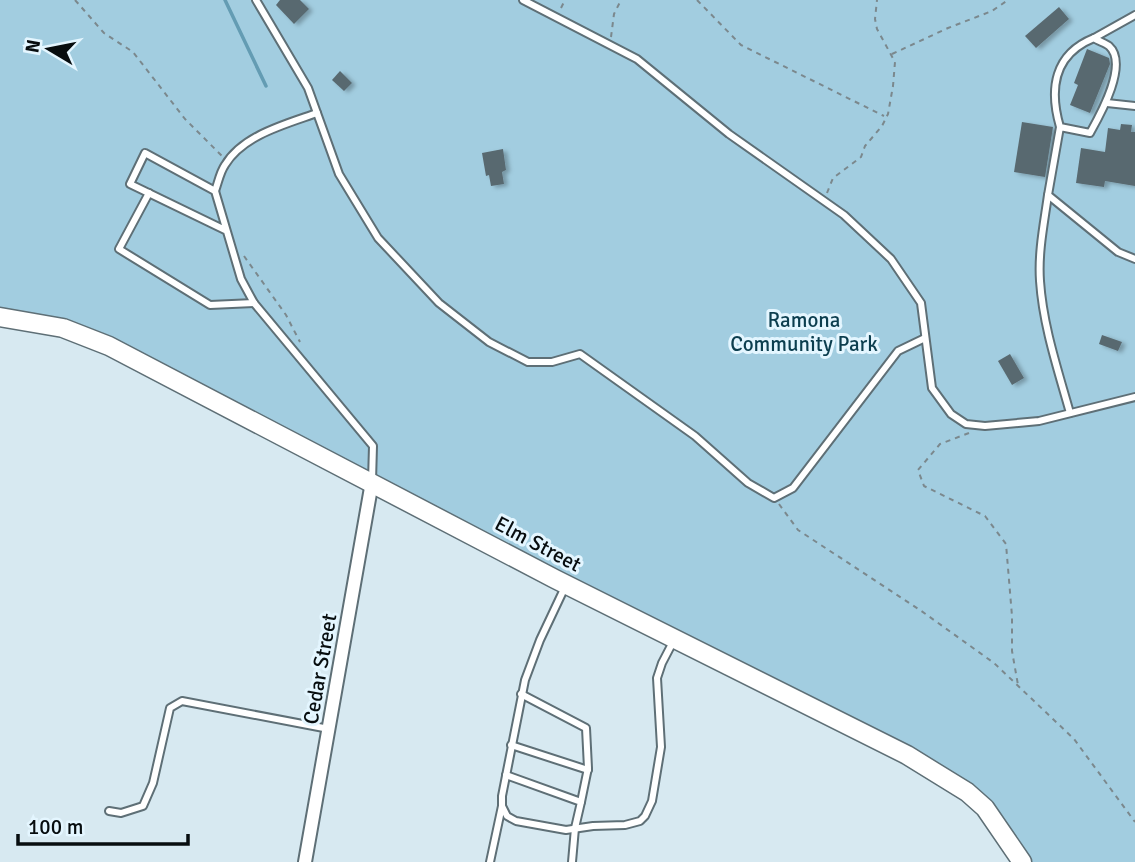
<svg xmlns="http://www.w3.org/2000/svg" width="1135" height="862" font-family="Signika,sans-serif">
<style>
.green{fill:#a2cde0}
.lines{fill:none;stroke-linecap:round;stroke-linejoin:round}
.stream{stroke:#649cb3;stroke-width:3.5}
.building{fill:#596970;filter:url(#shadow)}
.lane-casing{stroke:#5e6f76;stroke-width:10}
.street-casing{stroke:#5e6f76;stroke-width:16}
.secondary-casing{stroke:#5e6f76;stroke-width:21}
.path{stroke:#7b888d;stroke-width:2;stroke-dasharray:5 5;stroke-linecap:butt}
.lane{stroke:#fff;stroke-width:6}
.street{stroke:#fff;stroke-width:12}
.secondary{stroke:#fff;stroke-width:18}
.labels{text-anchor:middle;stroke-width:6;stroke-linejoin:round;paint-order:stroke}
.park-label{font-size:21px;fill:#0c3e4f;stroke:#e4f6ff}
.street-label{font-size:21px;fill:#070d0f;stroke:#e4f6ff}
</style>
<defs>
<filter id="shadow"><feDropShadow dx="4" dy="2" stdDeviation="2" flood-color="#0004"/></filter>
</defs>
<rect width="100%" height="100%" fill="#d7e9f1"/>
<path class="green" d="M0 0H1135V862H1023L966 791 107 345 0 317Z"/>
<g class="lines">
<path class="stream" d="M225 0 266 86"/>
</g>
<g class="building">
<path d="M280 0H300L309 9 294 24 276 5Z"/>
<path d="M1059 7 1069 19 1036 48 1025 36Z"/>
<path d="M1087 49 1109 58 1110 64 1090 113 1070 105 1078 85 1074 83Z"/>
<path d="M340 71 352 83 344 91 332 80Z"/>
<path d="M1022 122 1053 127 1045 177 1014 172Z"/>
<path d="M1121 124 1132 125 1131 132H1135V186L1105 181 1104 187 1076 183 1081 148 1105 152 1108 128 1120 130Z"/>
<path d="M503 149 506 170 502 172 504 184 491 186 489 175 486 176 482 153Z"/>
<path d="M1102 335 1122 342 1118 351 1099 344Z"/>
<path d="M1010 354 1024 378 1012 385 998 361Z"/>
</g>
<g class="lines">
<defs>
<g id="lane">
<path d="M256 0 308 88 339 174 378 238 439 303 489 342 528 362H552L580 354 695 436 748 483 774 498 793 488 898 351 925 338"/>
<path d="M523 0 637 59 729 134 844 215 891 259 921 303 932 388 951 414 966 424 985 426 1039 421 1135 397"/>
<path d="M1094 38 1135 15"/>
<path d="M1107 103 1135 106"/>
<path d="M1060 127C1049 89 1054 54 1094 38 1098 41 1105 43 1109 46 1129 64 1100 115 1090 133L1060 127 1048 195 1118 252 1135 259"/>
<path d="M215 191C218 183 220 172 225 165 243 135 286 124 317 113"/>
<path d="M149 193 119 249 210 305 254 303"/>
<path d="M1048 195C1044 224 1038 252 1040 281 1043 326 1058 370 1070 413"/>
<path d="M225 230 130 184 145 153 215 191 241 279 254 303 373 446 372 481"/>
<path d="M565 587 540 640 525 680 502 796V806L507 816 516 821 566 830 593 826 625 825 640 821 645 816 652 801 661 747 657 678 662 663 674 640"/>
<path d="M521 694 586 728 588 768 581 802"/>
<path d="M511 745 588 770"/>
<path d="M506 775 581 802 575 828 572 862"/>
<path d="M109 811 121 813 143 806 153 783 170 708 182 701 329 729"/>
<path d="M490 862 502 806"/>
</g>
<path id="street" d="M305 862 372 482"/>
<path id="secondary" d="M0 317 63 328 109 346 555 579 907 755 967 792 985 808 1022 862"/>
</defs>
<use href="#lane" class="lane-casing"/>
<use href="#street" class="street-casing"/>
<use href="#secondary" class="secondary-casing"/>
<g class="path">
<path d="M75 0 104 33 133 52 185 119 222 156"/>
<path d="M697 0 741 45 884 116"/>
<path d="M561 8 565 0"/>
<path d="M611 37 614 14 621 0"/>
<path d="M892 54 948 28 992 11 1008 0"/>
<path d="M827 193 833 178 861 157 865 146 882 126 888 114 893 86 895 62 877 29 875 19 877 0"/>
<path d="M244 256 286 315 300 342"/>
<path d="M969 433 940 444 918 470 924 486 985 516 1006 544 1012 616V651L1018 685"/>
<path d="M779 504 798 530 920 610 994 663 1074 739 1135 822"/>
</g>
<use href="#lane" class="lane"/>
<use href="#street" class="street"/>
<use href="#secondary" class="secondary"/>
</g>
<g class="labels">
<g class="park-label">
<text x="804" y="327">Ramona<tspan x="804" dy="24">Community Park</tspan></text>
</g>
<g class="street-label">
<text transform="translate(538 544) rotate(28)" y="7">Elm Street</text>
<text transform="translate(320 669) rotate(-80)" y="7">Cedar Street</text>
</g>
</g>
<g transform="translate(49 49) rotate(280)" stroke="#e4f6ff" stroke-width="5" paint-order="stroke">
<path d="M0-5L12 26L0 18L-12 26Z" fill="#070d0f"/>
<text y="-10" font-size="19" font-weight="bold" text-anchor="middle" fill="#070d0f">N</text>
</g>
<path d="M18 834v10h170v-10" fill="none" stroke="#070d0f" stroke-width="3.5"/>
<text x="28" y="834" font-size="21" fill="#070d0f" stroke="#e4f6ff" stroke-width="5" paint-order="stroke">100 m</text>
</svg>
